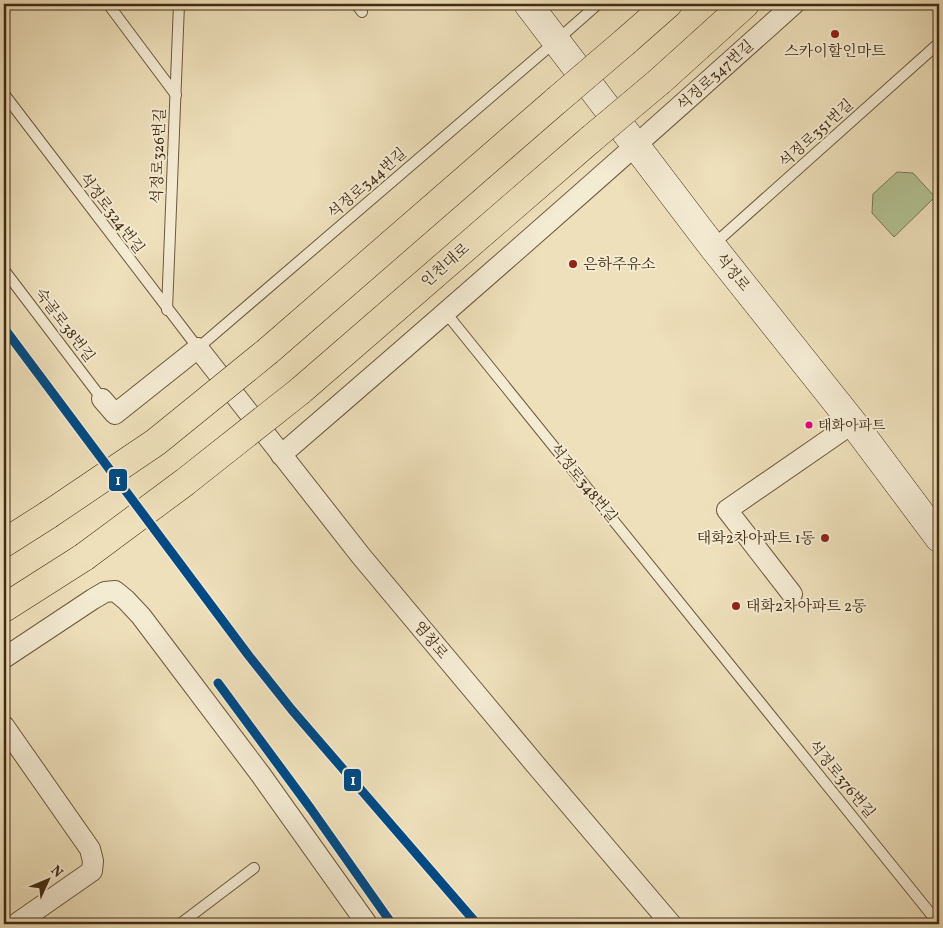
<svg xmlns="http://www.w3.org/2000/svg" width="943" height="928" font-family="Vollkorn,'Noto Serif KR',serif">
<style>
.green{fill:#b3c394;stroke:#7a7754}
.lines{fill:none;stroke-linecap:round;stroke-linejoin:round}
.service-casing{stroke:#6d583d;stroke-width:12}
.minor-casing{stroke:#6d583d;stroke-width:22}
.secondary-casing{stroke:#422b13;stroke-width:29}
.trunk-casing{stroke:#422b13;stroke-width:29}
.service{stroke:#f4ebd3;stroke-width:10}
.minor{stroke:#f4ebd3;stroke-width:20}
.secondary{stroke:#f4ebd3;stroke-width:28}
.trunk{stroke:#eee0bb;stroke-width:28}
.trunk-bridge-casing{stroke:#422b13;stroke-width:29;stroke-linecap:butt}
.trunk-bridge{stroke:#eee0bb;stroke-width:28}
.metro-1-casing{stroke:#f4ebd3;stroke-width:12}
.metro-1{stroke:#004a85;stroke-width:9}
.poi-dot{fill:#8f2418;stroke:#f4ebd3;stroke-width:2}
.bus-dot{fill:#e5007d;stroke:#f4ebd3;stroke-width:2}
.labels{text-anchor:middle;stroke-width:4;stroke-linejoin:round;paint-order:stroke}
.bus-label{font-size:14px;fill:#422b13;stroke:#f4ebd3;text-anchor:start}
.poi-label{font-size:15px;fill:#422b13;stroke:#f4ebd3;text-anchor:start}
.street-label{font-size:15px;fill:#422b13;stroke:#f4ebd3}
.line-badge{stroke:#f4ebd3;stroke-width:2}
.badge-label{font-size:14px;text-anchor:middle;font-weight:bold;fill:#fff}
</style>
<rect width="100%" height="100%" fill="#eee0bb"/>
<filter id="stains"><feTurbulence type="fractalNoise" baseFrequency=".004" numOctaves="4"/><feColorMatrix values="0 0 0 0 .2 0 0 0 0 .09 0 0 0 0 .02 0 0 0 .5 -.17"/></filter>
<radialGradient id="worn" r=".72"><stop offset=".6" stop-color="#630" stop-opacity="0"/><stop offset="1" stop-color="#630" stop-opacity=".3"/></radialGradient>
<path class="green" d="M897 172 913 173 935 197 894 237 872 213 873 194Z"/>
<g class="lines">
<defs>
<g id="service">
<path d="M108 4 176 95"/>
<path d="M356 4 362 12"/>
<path d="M4 94 198 348 556 41 598 4"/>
<path d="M713 245 939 43"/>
<path d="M4 270 102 399"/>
<path d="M167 310 179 4"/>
<path d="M446 313 939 924"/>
<path d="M180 924 254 868"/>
</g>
<g id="minor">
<path d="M102 399 115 414 198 348 361 556 535 764 671 924"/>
<path d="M281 455C454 306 625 156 794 4"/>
<path d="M792 594 727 510 853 423"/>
<path d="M4 658 93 599 105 592 115 591 126 600 141 616 261 775 367 924"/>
<path d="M4 726 90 849 93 861 92 871 16 924"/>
</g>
<path id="secondary" d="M528 4 712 246 853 423 939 538"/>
<g id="trunk">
<path d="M626 41 668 4"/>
<path d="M660 81 745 4"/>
<path d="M268 351 557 100"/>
<path d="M300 391 591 139"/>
<path d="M4 543 48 515"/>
<path d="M4 608 84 557"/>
</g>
</defs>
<use href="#service" class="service-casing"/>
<use href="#minor" class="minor-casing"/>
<use href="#secondary" class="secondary-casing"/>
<use href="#trunk" class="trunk-casing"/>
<use href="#service" class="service"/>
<use href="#minor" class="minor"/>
<use href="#secondary" class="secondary"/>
<use href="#trunk" class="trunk"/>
<defs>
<g id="trunk-bridge">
<path d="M557 100 626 41"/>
<path d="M591 139 660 81"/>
<path d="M48 515 156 442 268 351"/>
<path d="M84 557 185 482 300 391"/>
</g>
</defs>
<use href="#trunk-bridge" class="trunk-bridge-casing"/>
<use href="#trunk-bridge" class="trunk-bridge"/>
<defs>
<g id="metro-1">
<path d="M4 328 249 656 292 710 477 924"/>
<path d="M218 683 311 809 392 924"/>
</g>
</defs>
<use href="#metro-1" class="metro-1-casing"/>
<use href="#metro-1" class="metro-1"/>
</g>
<g class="poi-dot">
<circle cx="835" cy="34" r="5"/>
<circle cx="573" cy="264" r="5"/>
<circle cx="825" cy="538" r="5"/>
<circle cx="736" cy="606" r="5"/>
</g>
<circle class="bus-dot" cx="809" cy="425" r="4.5"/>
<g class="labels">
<g class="bus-label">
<text x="818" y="430">태화아파트</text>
</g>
<g class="poi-label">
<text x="835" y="56" text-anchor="middle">스카이할인마트</text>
<text x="583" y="269">은하주유소</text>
<text x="815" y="543" text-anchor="end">태화2차아파트 1동</text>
<text x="746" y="611">태화2차아파트 2동</text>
</g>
<g class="street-label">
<text transform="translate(715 75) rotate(-42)" y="5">석정로347번길</text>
<text transform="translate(816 133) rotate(-42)" y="5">석정로351번길</text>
<text transform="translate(158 156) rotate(-88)" y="5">석정로326번길</text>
<text transform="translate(367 183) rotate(-41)" y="5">석정로344번길</text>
<text transform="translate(112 213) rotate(53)" y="5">석정로324번길</text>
<text transform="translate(445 265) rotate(-41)" y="5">인천대로</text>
<text transform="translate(733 272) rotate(51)" y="5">석정로</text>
<text transform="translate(65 325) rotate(53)" y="5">숙골로38번길</text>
<text transform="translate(584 483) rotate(51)" y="5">석정로348번길</text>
<text transform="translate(431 640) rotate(50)" y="5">염창로</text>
<text transform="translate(842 779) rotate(51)" y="5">석정로376번길</text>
</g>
</g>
<g class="line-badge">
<rect x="108" y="468" width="20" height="24" rx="5" fill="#004a85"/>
<rect x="343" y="768" width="19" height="24" rx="5" fill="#004a85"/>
</g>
<g class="badge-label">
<text x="118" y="485">1</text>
<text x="353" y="785">1</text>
</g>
<rect width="943" height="928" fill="none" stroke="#eee0bb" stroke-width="20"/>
<rect x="5" y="5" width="933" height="918" fill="none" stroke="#422b13" stroke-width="2.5"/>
<rect x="10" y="10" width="923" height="908" fill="none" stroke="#422b13"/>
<g transform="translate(48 880) rotate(46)" stroke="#f4ebd3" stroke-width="4" paint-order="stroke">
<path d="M0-4L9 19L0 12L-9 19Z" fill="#422b13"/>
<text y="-8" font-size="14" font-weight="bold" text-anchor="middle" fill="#422b13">N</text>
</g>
<rect width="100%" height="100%" filter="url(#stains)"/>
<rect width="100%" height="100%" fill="url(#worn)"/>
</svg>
